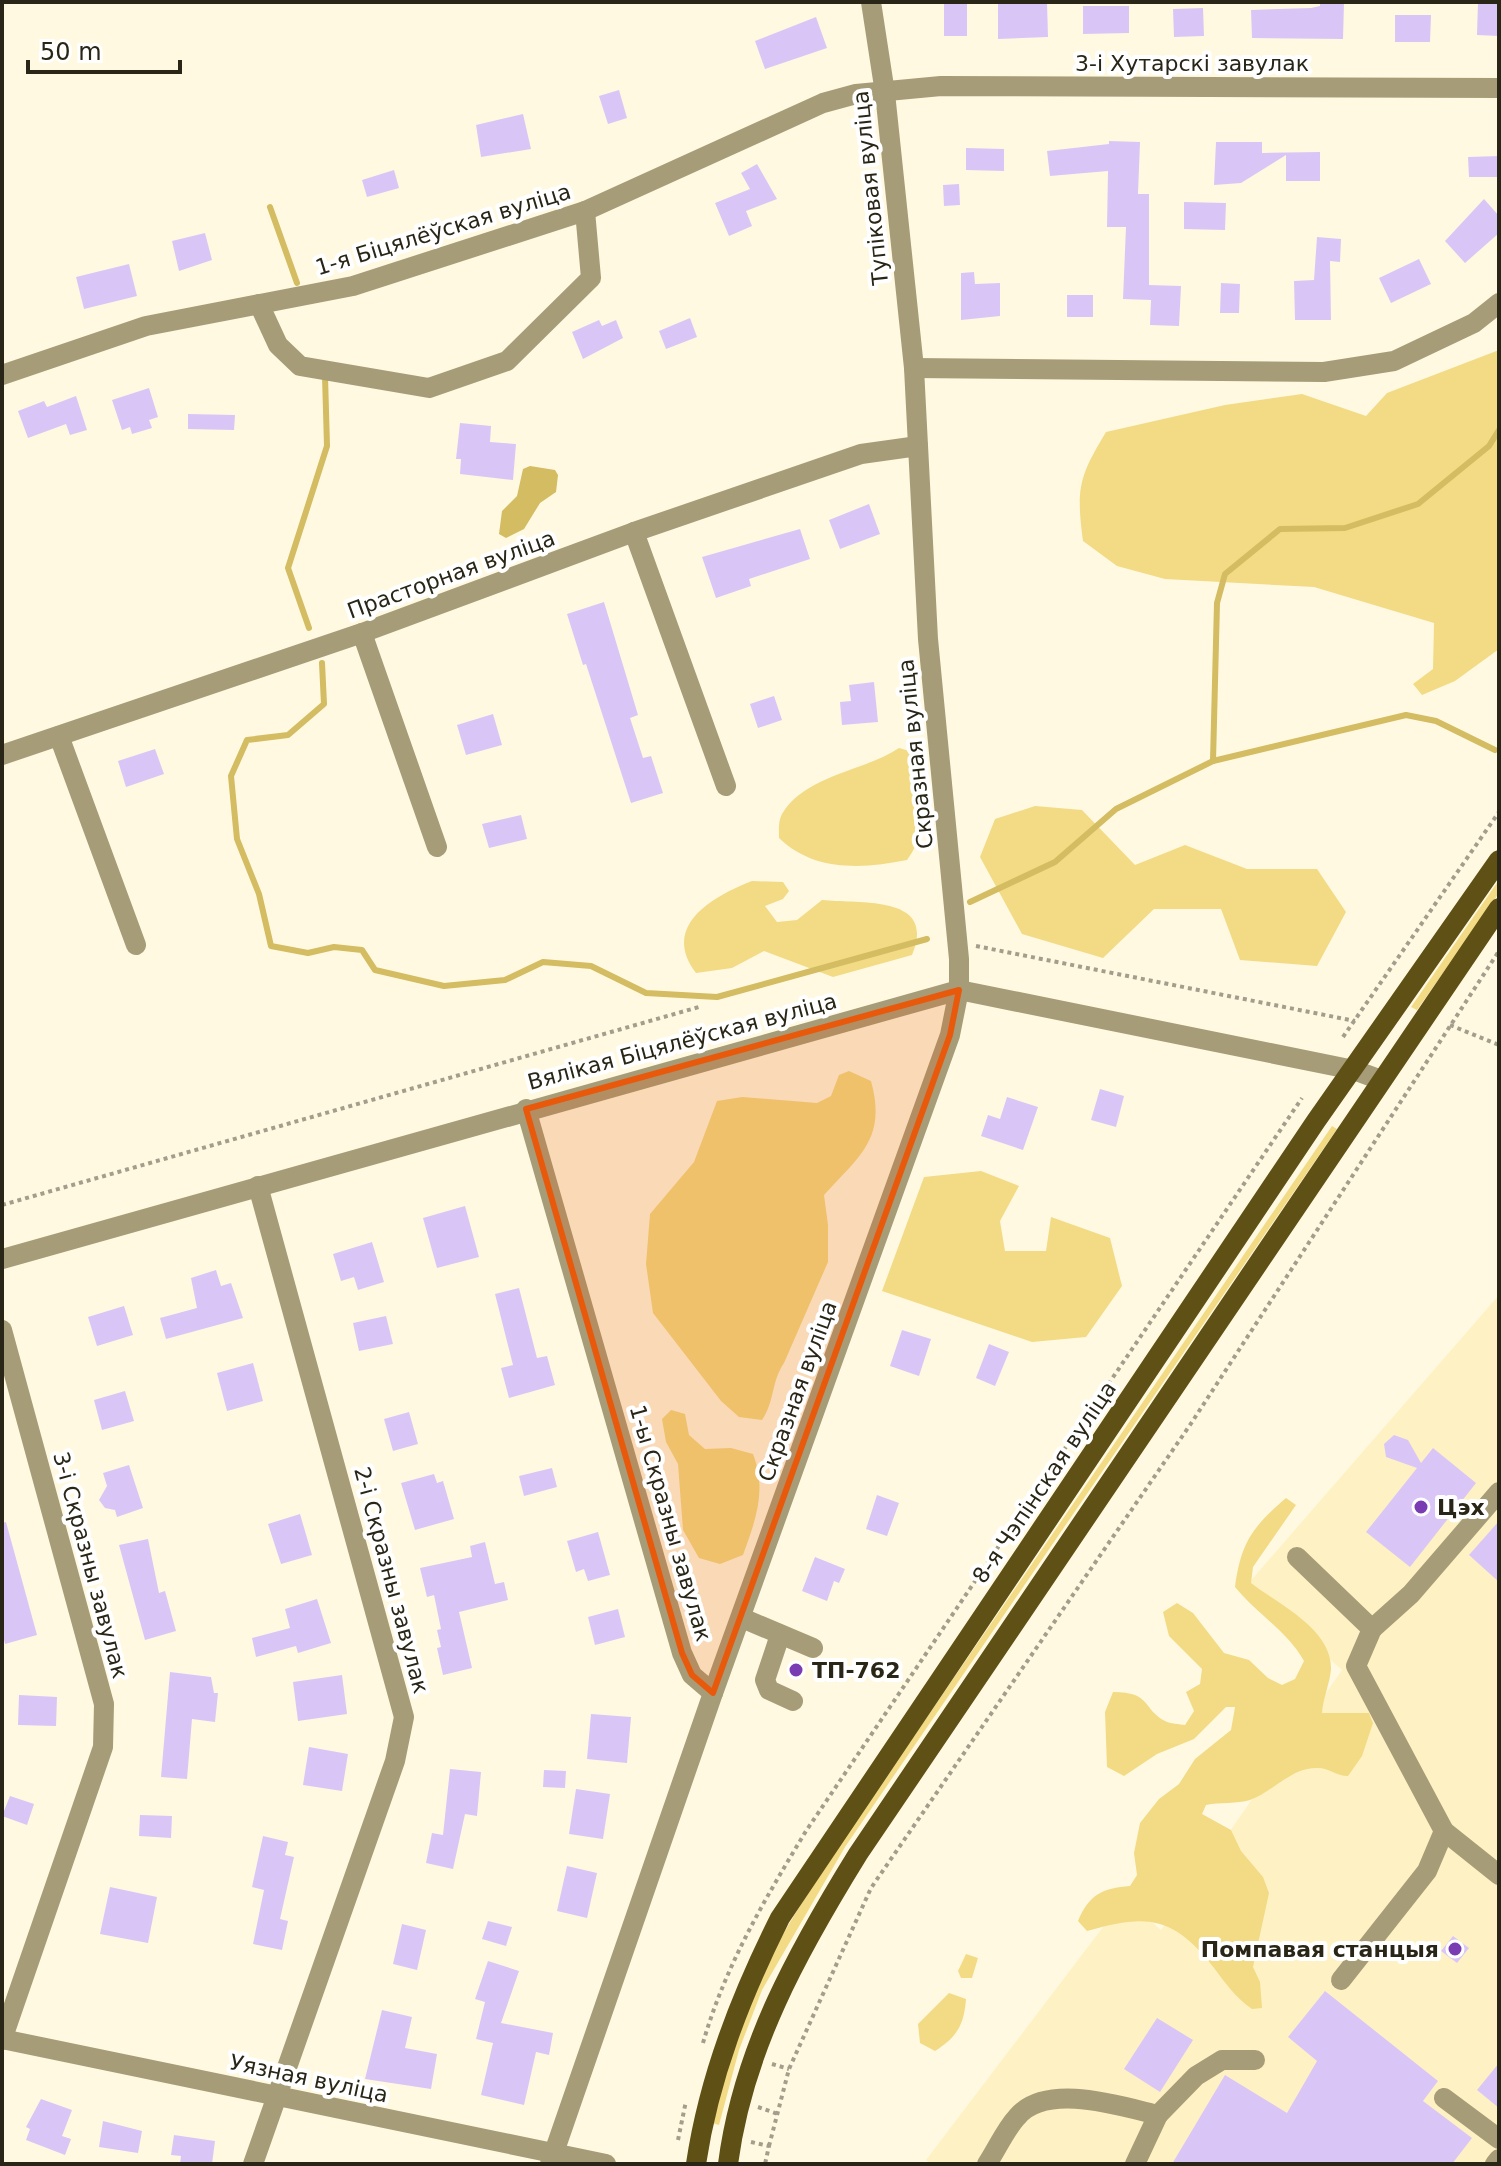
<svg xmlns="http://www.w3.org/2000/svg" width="1501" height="2166" font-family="'DejaVu Sans',sans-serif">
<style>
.built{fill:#fef2c4}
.green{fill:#f2db84}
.water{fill:#d3bc61}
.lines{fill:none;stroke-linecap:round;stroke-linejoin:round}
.stream{stroke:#d3bc61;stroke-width:6}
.building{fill:#dac6f6}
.path{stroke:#a39e8b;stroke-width:4;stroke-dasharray:4 4;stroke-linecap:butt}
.minor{stroke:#a69c78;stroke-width:20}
.major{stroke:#5f5116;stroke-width:20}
.marked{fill:#e8590c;fill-opacity:0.2;stroke:#e8590c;stroke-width:6;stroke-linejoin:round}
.poi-dot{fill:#793cb2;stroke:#fff;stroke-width:3}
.labels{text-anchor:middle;stroke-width:8;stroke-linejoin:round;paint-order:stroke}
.street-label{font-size:22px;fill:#292618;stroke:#fff}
.poi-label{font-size:22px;font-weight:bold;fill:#292618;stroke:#fff;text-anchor:start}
</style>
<rect width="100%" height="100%" fill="#fff9e2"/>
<path class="built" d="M1499 1295V2164H931L926 2160 1125 1898 1161 1930 1342 1670 1246 1586Z"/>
<g class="green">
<path d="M1499 350V649L1455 681 1422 695 1413 684 1433 669 1434 623 1314 587 1165 579 1117 566 1083 541C1076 488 1079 477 1106 432L1225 405 1302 394 1366 416 1387 393Z"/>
<path d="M899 748 919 754C933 789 929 830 907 860 863 869 814 872 779 838 779 831 778 821 782 814 805 775 865 771 899 748Z"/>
<path d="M1035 806 1082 810 1135 865 1185 845 1247 869H1317L1346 912 1317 966 1240 960 1221 909H1154L1103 958 1022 934 980 857 995 819Z"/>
<path d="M1499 880V893L1417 1010 1411 1007Z"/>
<path d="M752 881 783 882 789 891 783 899 765 906 777 922 797 920 822 900C863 904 937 895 912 955L833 977 764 951 732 968 696 973C660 926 713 896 752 881Z"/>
<path d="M849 1071 871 1081C887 1139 859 1156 824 1195L828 1225V1262L784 1363C771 1382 775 1401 762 1420L739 1417 721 1401 653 1313 646 1264 650 1214 694 1162 717 1101 742 1097 817 1103 831 1096 839 1075Z"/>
<path d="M1332 1126 1337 1129 845 1847 762 1990 739 2050 719 2125 712 2123C724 2078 736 2032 755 1988 778 1937 810 1891 840 1844Z"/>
<path d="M981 1171 1019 1186 1000 1221 1005 1251H1046L1051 1217 1110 1238 1122 1286 1086 1337 1032 1342 882 1291 924 1177Z"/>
<path d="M671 1410 685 1414 689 1435 705 1449 731 1448 753 1454C767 1490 756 1519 743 1555L720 1564 699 1558 683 1530 678 1464 666 1442 662 1419Z"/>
<path d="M1286 1498 1296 1505 1253 1567 1251 1583C1278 1604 1332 1629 1331 1669 1330 1683 1323 1698 1322 1713H1369L1373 1723 1362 1756 1348 1776C1336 1776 1329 1768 1318 1768 1291 1767 1273 1792 1250 1800 1237 1804 1220 1802 1206 1805L1202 1814 1231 1830 1241 1851 1263 1877 1269 1893 1253 1967 1260 1982 1262 2008 1252 2009C1235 1997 1226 1984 1214 1968 1173 1915 1146 1914 1087 1931L1078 1921C1089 1895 1102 1888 1130 1886L1137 1875 1134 1853 1140 1823 1159 1799 1179 1784 1195 1759 1231 1730 1235 1707H1226L1194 1739 1157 1754 1124 1776 1107 1767 1105 1712 1113 1692C1152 1692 1142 1709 1165 1721 1170 1724 1180 1724 1185 1725L1194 1711 1186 1692 1200 1684 1202 1669 1169 1636 1163 1612 1177 1603 1193 1613 1224 1653 1249 1660 1268 1678 1282 1685 1295 1679 1304 1661C1288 1632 1256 1613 1235 1587 1241 1543 1252 1527 1286 1498Z"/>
<path d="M966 1954 978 1958 972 1978H961L958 1971Z"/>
<path d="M949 1993 966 1999C964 2025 957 2037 935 2051L920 2043 918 2024Z"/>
</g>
<path class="water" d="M530 466 555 470 558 475 556 492 540 503 524 529 506 538 499 534 502 511 517 496 523 469Z"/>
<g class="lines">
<g class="stream">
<path d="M270 207 297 283"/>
<path d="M309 628 288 568 327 446 325 376"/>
<path d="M322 663 324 704 288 735 247 740 231 776 237 839 259 894 271 946 308 953 334 947 362 950 375 970 444 986 505 980 543 962 591 966 646 993 717 997 927 939"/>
<path d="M1213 761 1217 603 1225 574 1280 529 1345 528 1418 504 1489 446 1499 430"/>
<path d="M970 902 1055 862 1116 809 1213 761 1406 715 1436 721 1495 750"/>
</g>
</g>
<g class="building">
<rect x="944" y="2" width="23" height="34"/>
<path d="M1047 2 1048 37 998 39V3Z"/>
<path d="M1320 2H1344L1343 39 1252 38 1251 10 1311 8 1320 6Z"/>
<path d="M1478 2H1499V36L1477 35Z"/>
<path d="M1083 6H1129V33L1083 34Z"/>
<path d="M1203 8 1204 36 1174 37 1173 9Z"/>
<path d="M1395 15H1431L1430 42H1395Z"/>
<path d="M816 17 827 48 765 69 755 41Z"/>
<path d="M619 90 627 118 608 124 599 96Z"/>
<path d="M523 114 531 149 481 157 476 125Z"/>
<path d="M1109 141 1140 142 1138 194H1149V285L1181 286 1179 326 1150 325 1151 300 1123 299 1126 227H1107L1108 171 1050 176 1047 151 1109 144Z"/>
<path d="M1216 142H1262V153L1320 152V181H1286V155L1241 183 1214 185Z"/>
<path d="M966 148 1004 149V171L966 170Z"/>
<path d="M1499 156V177H1469L1468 157Z"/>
<path d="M757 164 777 199 746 211 752 226 729 236 715 203 750 189 741 173Z"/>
<path d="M394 170 399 188 367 197 362 180Z"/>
<path d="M959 184 960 205 944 206 943 185Z"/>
<path d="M1484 199 1499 216V233L1465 263 1445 241Z"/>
<path d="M1184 202 1226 203 1225 230 1184 229Z"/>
<path d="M205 233 212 260 179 271 172 241Z"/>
<path d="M1317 237 1341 239 1340 262 1330 261 1331 320H1295L1294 281 1314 280Z"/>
<path d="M1419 259 1431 284 1391 303 1379 278Z"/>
<path d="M129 264 137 296 84 309 76 277Z"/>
<path d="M974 272 975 284 1000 283V316L961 320V273Z"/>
<path d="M1221 283 1240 284 1239 313H1220Z"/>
<rect x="1067" y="295" width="26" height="22"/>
<path d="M690 318 697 337 666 349 659 331Z"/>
<path d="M599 320 602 326 616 320 623 338 583 359 572 332Z"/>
<path d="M149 388 158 417 149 420 152 428 132 434 130 427 122 430 112 400Z"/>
<path d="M76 396 87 430 70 435 66 424 28 438 18 411 44 401 47 407Z"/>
<path d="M188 414 235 415 234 430 188 429Z"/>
<path d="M460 423 491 426 490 442 516 444 513 480 460 474 461 459H456Z"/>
<path d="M869 504 880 534 840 549 829 520Z"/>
<path d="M800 529 810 559 749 579 751 586 716 598 702 557Z"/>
<path d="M604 602 638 715 630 718 643 758 651 756 663 793 631 803 586 664 583 665 567 614Z"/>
<path d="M874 682 878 722 842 725 840 702 851 701 849 685Z"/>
<path d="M774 696 782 720 758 728 750 704Z"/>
<path d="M493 714 502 745 466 755 457 725Z"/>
<path d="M155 749 164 774 126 787 118 761Z"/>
<path d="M521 815 527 839 489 848 482 824Z"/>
<path d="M1100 1089 1124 1096 1116 1127 1091 1120Z"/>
<path d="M1007 1097 1038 1107 1023 1150 981 1136 988 1115 1000 1119Z"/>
<path d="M465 1206 479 1257 437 1268 423 1218Z"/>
<path d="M372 1242 384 1282 358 1290 354 1277 341 1281 333 1254Z"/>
<path d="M216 1270 221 1286 231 1283 243 1318 166 1339 160 1318 197 1308 191 1278Z"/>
<path d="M519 1288 537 1358 547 1356 555 1385 509 1398 501 1368 513 1365 495 1294Z"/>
<path d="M124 1306 133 1335 97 1346 88 1317Z"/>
<path d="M386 1316 393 1344 359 1351 353 1323Z"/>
<path d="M902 1330 931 1339 919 1376 890 1366Z"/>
<path d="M989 1344 1009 1352 995 1386 976 1378Z"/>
<path d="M253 1363 263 1401 227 1411 217 1373Z"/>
<path d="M125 1391 134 1421 102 1430 94 1400Z"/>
<path d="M409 1412 418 1444 393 1451 384 1419Z"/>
<path d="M1394 1435 1408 1440 1421 1463 1433 1448 1476 1483 1410 1567 1366 1532 1417 1468 1386 1457 1384 1444Z"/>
<path d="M129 1465 143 1508 117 1517 115 1510 105 1508 99 1500 107 1486 103 1473Z"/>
<path d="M552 1468 557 1487 524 1496 519 1476Z"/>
<path d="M434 1474 437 1483 443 1481 454 1519 415 1530 401 1483Z"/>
<path d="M877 1495 899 1503 887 1536 866 1529Z"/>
<path d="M300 1514 312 1555 281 1564 268 1524Z"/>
<path d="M1499 1521V1582L1469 1555Z"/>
<path d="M6 1522 37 1635 5 1644 2 1631V1523Z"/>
<path d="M598 1532 610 1575 588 1581 584 1569 576 1572 567 1541Z"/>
<path d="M148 1539 159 1593 165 1591 176 1631 145 1640 119 1545Z"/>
<path d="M485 1542 495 1584 504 1582 508 1600 459 1612 472 1668 443 1675 437 1648 441 1647 437 1630 441 1629 434 1595 427 1597 420 1568 472 1557 470 1546Z"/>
<path d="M815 1557 845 1569 839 1583 834 1581 827 1601 802 1591Z"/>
<path d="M317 1599 331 1643 298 1653 296 1646 256 1657 252 1638 290 1628 285 1609Z"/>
<path d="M618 1609 625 1637 595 1645 588 1617Z"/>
<path d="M170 1672 211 1677 214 1693H218L215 1722 192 1719 187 1779 161 1777Z"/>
<path d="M342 1675 347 1714 298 1721 293 1682Z"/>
<path d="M19 1695 57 1697 56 1726 18 1725Z"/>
<path d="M591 1714 631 1717 627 1763 587 1759Z"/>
<path d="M309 1747 348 1754 342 1791 303 1785Z"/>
<path d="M450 1769 481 1772 477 1816 465 1814 453 1869 426 1863 432 1833 443 1835Z"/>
<path d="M544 1770 566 1771 565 1788 543 1787Z"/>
<path d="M576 1789 610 1794 603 1839 569 1834Z"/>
<path d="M10 1796 34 1804 27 1825 2 1816Z"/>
<path d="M140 1815 172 1816 171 1838 139 1836Z"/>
<path d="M263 1836 288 1842 285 1855 294 1857 280 1919 288 1921 282 1950 253 1944 264 1890 252 1887Z"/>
<path d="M567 1866 597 1873 587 1918 557 1911Z"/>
<path d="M110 1887 157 1897 148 1943 100 1934Z"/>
<path d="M488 1921 512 1927 506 1946 482 1939Z"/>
<path d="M402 1924 426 1930 417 1970 393 1964Z"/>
<path d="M1453 1936 1469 1948 1457 1963 1441 1951Z"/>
<path d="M488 1961 519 1971 501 2023 553 2033 549 2055 536 2052 524 2105 481 2095 493 2043 476 2039 485 2002 475 1999Z"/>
<path d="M1325 1991 1438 2081 1423 2101 1472 2138 1452 2164H1172L1225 2075 1287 2113 1317 2061 1288 2037Z"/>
<path d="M382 2010 412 2017 405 2048 437 2054 431 2089 365 2079Z"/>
<path d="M1157 2018 1193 2040 1160 2092 1124 2069Z"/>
<path d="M1499 2063V2108L1477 2090Z"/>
<path d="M41 2099 72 2110 62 2136 71 2139 65 2155 26 2140 30 2129 26 2127Z"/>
<path d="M103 2121 142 2131 138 2153 99 2147Z"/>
<path d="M174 2135 215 2141 212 2164H180L181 2156 171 2155Z"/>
</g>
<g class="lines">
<g class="path">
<path d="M976 946 1355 1021"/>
<path d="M1450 1025 1499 1045"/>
<path d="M1343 1037 1499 812"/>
<path d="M2 1205 699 1007"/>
<path d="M703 2043C725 1966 765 1899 806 1831L1302 1098"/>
<path d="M772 2064 789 2069"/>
<path d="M758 2107 778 2114"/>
<path d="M678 2140 686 2101"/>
<path d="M751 2142 769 2146 765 2164"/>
<path d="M769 2146 789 2069 871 1888 1190 1425 1499 951"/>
</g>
<g class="minor">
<path d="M259 304 278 345 300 366 429 388 507 361 591 278 585 211"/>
<path d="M914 368 1324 372 1394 361 1474 323 1499 303"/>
<path d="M2 375 146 326 353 286 585 211 823 103 856 94 941 86 1499 88"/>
<path d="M634 532 726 786"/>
<path d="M362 633 437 847"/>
<path d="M59 736 136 945"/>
<path d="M2 755 362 633 634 532 861 454 918 446"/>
<path d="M526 1109 682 1653 692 1675 713 1693 550 2164"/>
<path d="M2 1259 959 990 1354 1070 1381 1080"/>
<path d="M2 1330 104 1704 103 1747 2 2040"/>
<path d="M1297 1557 1372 1629 1356 1666 1444 1831 1499 1875"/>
<path d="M742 1618 813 1648"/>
<path d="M1372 1629 1411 1594 1499 1492"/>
<path d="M780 1635 765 1680 769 1690 793 1701"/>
<path d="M713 1693 950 1035 959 990V959L928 639 914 368 885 93 871 2"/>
<path d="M1341 1980 1427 1871 1444 1831"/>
<path d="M2 2039 606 2164"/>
<path d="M1444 2098 1499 2139"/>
<path d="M253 2164 395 1761 404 1717 258 1186"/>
<path d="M987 2164C997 2149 1005 2130 1017 2117 1046 2082 1120 2106 1158 2115L1196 2076 1222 2060H1255"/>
<path d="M1135 2164 1158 2115"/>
<path d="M1495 2164 1499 2159"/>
</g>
<g class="major">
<path d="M696 2164C709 2077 741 1996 780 1918L1316 1121 1499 860"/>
<path d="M728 2164C743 2049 798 1951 858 1854L1499 908"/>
</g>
</g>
<path class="marked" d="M959 990 950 1035 713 1693 692 1675 682 1653 526 1109Z"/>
<g class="poi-dot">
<circle cx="1421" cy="1507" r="8"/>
<circle cx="796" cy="1670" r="8"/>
<circle cx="1455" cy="1949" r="8"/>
</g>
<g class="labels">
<g class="street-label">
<text x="1192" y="71">3-і Хутарскі завулак</text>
<text transform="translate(870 188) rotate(-96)" y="8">Тупіковая вуліца</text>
<text transform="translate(443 229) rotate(-17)" y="8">1-я Біцялёўская вуліца</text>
<text transform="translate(451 574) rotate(-20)" y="8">Прасторная вуліца</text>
<text transform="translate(915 754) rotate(-96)" y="8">Скразная вуліца</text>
<text transform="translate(682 1041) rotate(-15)" y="8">Вялікая Біцялёўская вуліца</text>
<text transform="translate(797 1391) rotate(-70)" y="8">Скразная вуліца</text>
<text transform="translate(1044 1482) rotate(-56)" y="8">8-я Чэпінская вуліца</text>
<text transform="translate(671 1523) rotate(74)" y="8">1-ы Скразны завулак</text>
<text transform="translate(91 1565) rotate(75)" y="8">3-і Скразны завулак</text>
<text transform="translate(392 1580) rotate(75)" y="8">2-і Скразны завулак</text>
<text transform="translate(309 2078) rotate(12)" y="8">Уязная вуліца</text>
</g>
<g class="poi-label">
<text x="1437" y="1515">Цэх</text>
<text x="812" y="1678">ТП-762</text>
<text x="1439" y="1957" text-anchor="end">Помпавая станцыя</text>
</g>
</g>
<rect width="1501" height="2166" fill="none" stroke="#292618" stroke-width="8"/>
<path d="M28 60v12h152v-12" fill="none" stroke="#292618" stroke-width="4"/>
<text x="40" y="60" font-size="24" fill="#292618" stroke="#ffffff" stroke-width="6" paint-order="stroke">50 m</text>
</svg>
